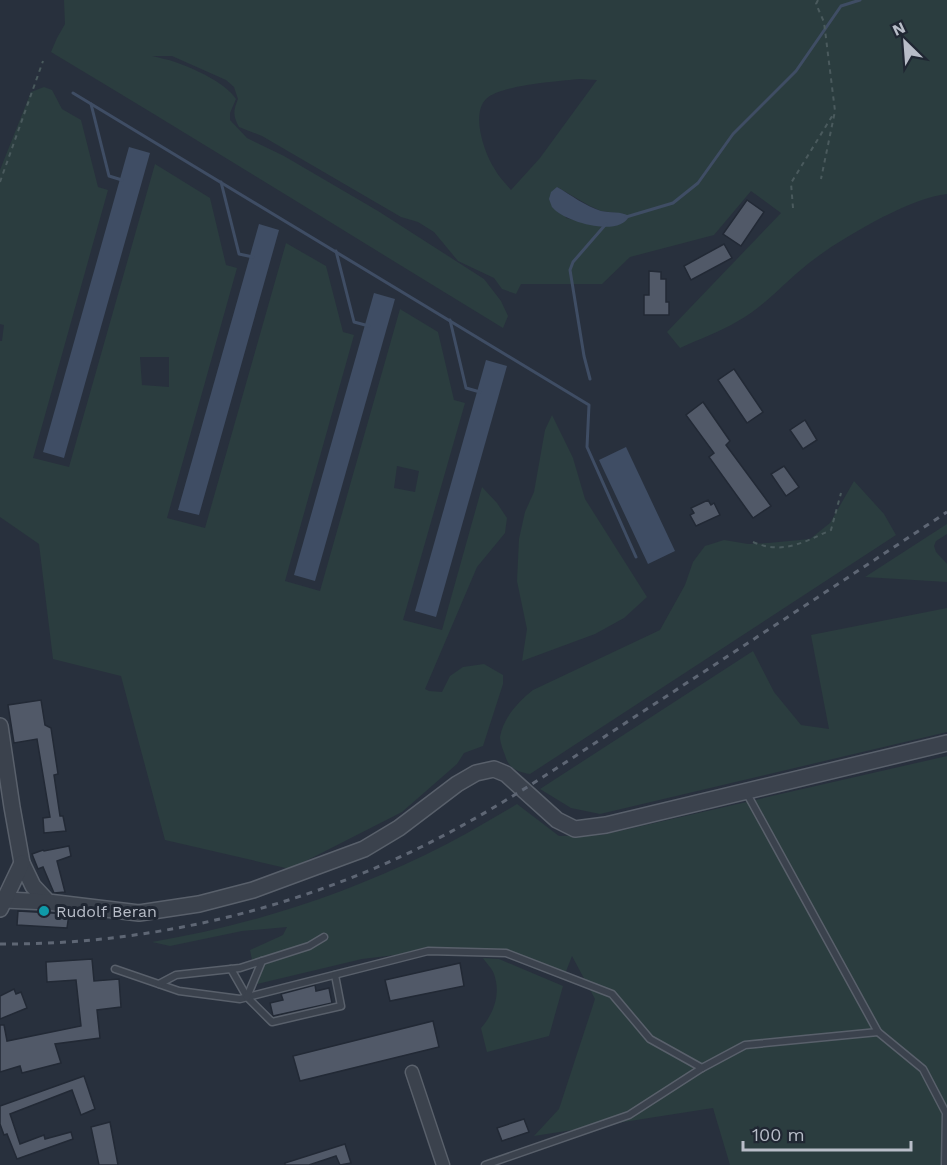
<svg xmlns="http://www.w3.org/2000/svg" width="947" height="1165" font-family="'Work Sans',sans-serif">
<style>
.green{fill:#2b3d3f;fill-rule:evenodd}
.water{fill:#3f4d64}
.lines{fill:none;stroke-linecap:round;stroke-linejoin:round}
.stream{stroke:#3f4d64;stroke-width:3}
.building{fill:#515968;stroke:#222935;stroke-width:1.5}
.service-casing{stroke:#59606b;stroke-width:9}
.minor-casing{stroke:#59606b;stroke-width:15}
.tertiary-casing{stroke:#59606b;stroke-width:18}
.path{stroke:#4a5a5d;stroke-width:2;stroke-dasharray:4.5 4.5;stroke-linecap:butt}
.service{stroke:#3b424d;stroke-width:6}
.minor{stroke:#3b424d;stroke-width:12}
.tertiary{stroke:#3b424d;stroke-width:15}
.rail{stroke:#5e6674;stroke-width:3;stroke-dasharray:6 6;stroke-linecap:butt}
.culture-dot{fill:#0f9aa8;stroke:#202733;stroke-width:2}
.labels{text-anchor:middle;stroke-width:6;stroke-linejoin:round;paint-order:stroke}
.poi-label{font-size:16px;fill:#b8bdc8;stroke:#202733;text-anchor:start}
</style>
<rect width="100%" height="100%" fill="#28303d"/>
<g class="green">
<path d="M64 0H947V194C911 197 838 240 809 263 785 282 765 306 738 321 720 332 699 339 680 348L667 332 781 213 751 191 714 235 630 257 602 284H521L516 294 502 289 494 278 458 261 434 232 418 222 401 217 262 136 239 127C233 116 233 111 238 99L234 87 226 80 172 56H152C159 58 167 59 175 62 193 68 226 83 236 99L230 113V120L247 138 284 156 378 211 484 279 501 301 508 316 503 328C352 236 203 143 51 52L57 38 65 24ZM580 79 597 80 540 158 511 190C505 183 498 176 494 168 484 152 471 114 486 99 500 85 559 81 580 79ZM557 187 590 206 601 211 625 214 603 227 566 218Z"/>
<path d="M44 87 52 90 62 109 81 120 98 187 108 190 33 458 69 467 155 164 210 198 226 265 237 268 167 518 205 528 286 243 326 266 343 332 354 335 285 581 320 591 400 309 438 332 454 400 465 403 403 620 442 630 482 487 497 503 507 518 505 533 477 567 425 689 429 691 442 692 450 676 463 667 484 664 503 675V684L483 746 464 753 457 764 402 812 290 869 165 840 121 676 53 659 39 544 0 517V341H2L4 325 0 324V170L31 92ZM140 357H169V387L142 385ZM397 466 419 471 415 492 394 488Z"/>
<path d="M552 415 573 458 585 499 647 597 624 618 595 634 522 661 527 629 517 581 519 539 525 512 534 492 545 430Z"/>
<path d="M854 481 884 514 896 535 530 774C518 772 508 768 505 755 503 750 500 742 500 737 503 718 519 701 533 690L660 630 685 585 693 562 705 546 724 540 748 544 768 543 810 539 830 523Z"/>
<path d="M947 524V534L936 541 934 546 936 552 947 564V582L865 577Z"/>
<path d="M947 608V732L600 814 571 808 540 789 753 651 774 692 801 725 829 729 811 635Z"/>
<path d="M947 756V1165H730L713 1108 534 1136 559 1109 595 999 572 956 565 974 506 951 477 948 445 949 362 959 257 984 250 950 283 935 287 927 242 931 170 946 152 942C247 926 338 897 425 855 456 840 487 822 517 804L559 836 602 835Z"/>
<path d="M483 958 499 959 563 986 549 1036 487 1052 481 1028C494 1013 501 994 494 974 492 968 486 963 483 958Z"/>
</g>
<g class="water">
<path d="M129 147 150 153 64 458 43 452Z"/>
<path d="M557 187C571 195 585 206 601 211 610 213 621 211 629 216 620 238 564 222 552 207 552 207 549 199 549 199L551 192Z"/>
<path d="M259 224 279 230 199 515 178 510Z"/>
<path d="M374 293 395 299 315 581 294 575Z"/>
<path d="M486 360 507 366 436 617 415 611Z"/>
<path d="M626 447 675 551 648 564 599 460Z"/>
</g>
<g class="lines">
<g class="stream">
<path d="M73 93 589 405 587 447 636 557"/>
<path d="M91 104 109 176 122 180"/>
<path d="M221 182 239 254 253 257"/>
<path d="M626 217 673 203 698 183 733 134 796 71 841 6 860 0"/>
<path d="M336 251 354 322 369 326"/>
<path d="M450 320 466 388 480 392"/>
<path d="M590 379 584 356 570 270 573 262 606 224"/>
</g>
</g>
<g class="building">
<path d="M747 200 764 212 741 246 723 234Z"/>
<path d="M724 244 732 258 691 280 684 266Z"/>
<path d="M649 271 661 272V279H666V302H669V315H644V295H649Z"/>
<path d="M734 369 763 412 747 423 718 380Z"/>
<path d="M703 402 730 441 726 445 771 506 753 518 709 457 714 453 686 415Z"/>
<path d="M805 420 817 440 803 449 790 430Z"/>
<path d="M784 466 799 487 786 496 771 474Z"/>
<path d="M708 500 711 505 714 503 720 515 696 526 690 515 694 513 691 508Z"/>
<path d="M41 700 45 725 51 728 58 774 54 775 60 816H63L66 831 44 833 43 818 50 817 37 739 14 743 8 705Z"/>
<path d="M69 846 71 856 57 861 65 892 54 893 43 867 38 869 32 854 43 850 44 851Z"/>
<path d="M18 911 69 914 67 928 17 925Z"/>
<path d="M92 959 94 981 119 979 121 1007 97 1010 100 1038 55 1044 61 1063 22 1073 20 1066 0 1072V1025H4L7 1041 81 1026 76 980 47 982 46 962Z"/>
<path d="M460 963 464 986 390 1001 385 980Z"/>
<path d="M315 985 316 991 329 988 332 1003 273 1016 270 1003 283 1000 281 994Z"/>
<path d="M14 989 16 994 21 992 27 1008 0 1019V996Z"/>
<path d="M433 1021 439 1047 300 1081 293 1056Z"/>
<path d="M84 1076 95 1109 81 1115 72 1090 10 1114 20 1144 44 1135 45 1139 71 1132 73 1139 17 1159 7 1134 4 1135 0 1124V1106Z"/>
<path d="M524 1119 529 1132 502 1141 497 1128Z"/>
<path d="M110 1122 118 1165H99L91 1127Z"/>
<path d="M345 1144 351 1163 340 1165 336 1156 309 1165H285V1163Z"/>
</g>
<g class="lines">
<defs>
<g id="service">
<path d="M746 792 878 1032 923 1069 946 1113 945 1165"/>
<path d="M115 969 179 991 240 999 428 951 506 953 612 994 650 1039 702 1068 745 1045 878 1032"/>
<path d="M231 969 247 997 272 1022 341 1006 335 975"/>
<path d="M159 984 176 975 240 968 309 946 324 937"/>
<path d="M247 997 262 961"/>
<path d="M485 1165 629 1115 702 1068"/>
</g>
<path id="minor" d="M412 1072 443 1165"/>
<g id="tertiary">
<path d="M0 726 12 807 22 863 33 886 48 902 139 913 199 904 253 890 364 849 399 828 457 784 476 773 494 769 506 774 557 820 575 829 606 825 947 743"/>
<path d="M5 900 48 902"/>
<path d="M0 909 22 863"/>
</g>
</defs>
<use href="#service" class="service-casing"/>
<use href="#minor" class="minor-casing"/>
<use href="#tertiary" class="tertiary-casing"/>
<g class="path">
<path d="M818 0 816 4 824 22 835 111 821 179"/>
<path d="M0 182 43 61"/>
<path d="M793 208 791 183 834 113"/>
<path d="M753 542C783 555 804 542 831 530L841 493"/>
</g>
<use href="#service" class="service"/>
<use href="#minor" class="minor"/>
<use href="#tertiary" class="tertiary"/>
<path class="rail" d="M0 944C146 945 290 911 421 847 503 807 577 754 653 705 751 641 849 577 947 512"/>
</g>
<circle class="culture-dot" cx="44" cy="911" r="6"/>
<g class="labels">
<g class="poi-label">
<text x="56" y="917">Rudolf Beran</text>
</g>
</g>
<g transform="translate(905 42) rotate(335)" stroke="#202733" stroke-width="4.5" paint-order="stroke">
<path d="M0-4.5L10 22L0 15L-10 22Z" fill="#b8bdc8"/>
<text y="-9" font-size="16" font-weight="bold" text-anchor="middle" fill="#b8bdc8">N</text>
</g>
<path d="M743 1141v9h168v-9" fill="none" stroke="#b8bdc8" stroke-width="3"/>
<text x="752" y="1141" font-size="18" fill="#b8bdc8" stroke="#202733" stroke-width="4.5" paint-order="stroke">100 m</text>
</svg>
